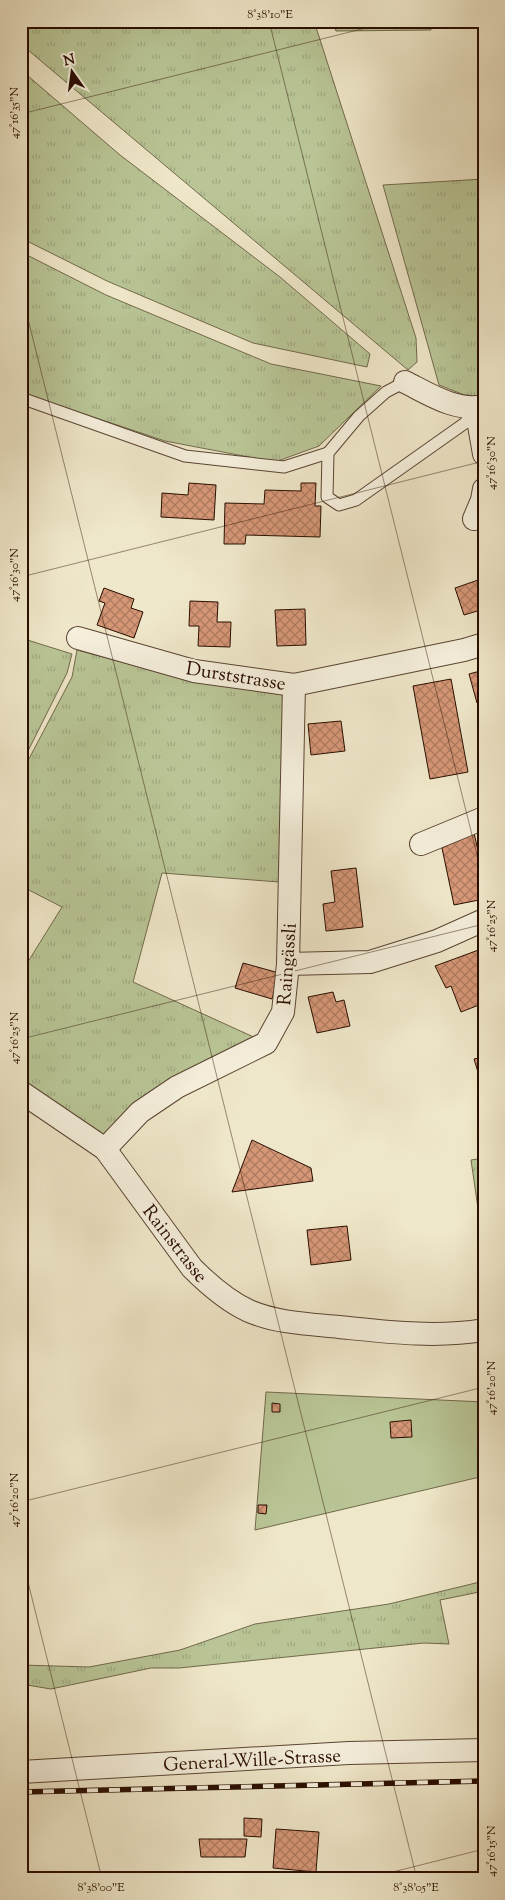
<svg xmlns="http://www.w3.org/2000/svg" width="505" height="1900" font-family="'Sorts Mill Goudy',serif">
<style>
.grass{fill:url(#grass-tufts);stroke:#71694b}
.garden{fill:#b9c596;stroke:#71694b}
.building{fill:url(#building-cross-hatch);stroke:#290d00}
.lines{fill:none;stroke-linecap:round;stroke-linejoin:round}
.service-casing{stroke:#5a4432;stroke-width:13}
.minor-casing{stroke:#5a4432;stroke-width:24}
.service{stroke:#f5efdc;stroke-width:11}
.minor{stroke:#f5efdc;stroke-width:22}
.rail-casing{stroke:#290d00;stroke-width:5.5}
.rail{stroke:#f5efdc;stroke-width:4;stroke-dasharray:11;stroke-linecap:butt}
.ticks{fill:none;stroke:#290d00;stroke-width:1;stroke-opacity:0.45}
.labels{text-anchor:middle;stroke-width:5;stroke-linejoin:round;paint-order:stroke}
.street-label{font-size:19px;fill:#290d00;stroke:#f5efdc}
.neatline{fill:none;stroke:#290d00;stroke-width:2}
.ticks-label{font-size:12px;text-anchor:middle;fill:#290d00}
</style>
<defs>
<pattern id="grass-tufts" width="24" height="20" patternUnits="userSpaceOnUse" patternTransform="scale(1.25)"><rect width="24" height="20" fill="#b9c596"/><path d="M3 7l-1-3M5 7V3M7 7l1-3M15 17l-1-3M17 17v-4M19 17l1-3" fill="none" stroke="#9fa880"/></pattern>
<pattern id="building-cross-hatch" width="8" height="8" patternUnits="userSpaceOnUse" patternTransform="scale(1.25)"><rect width="8" height="8" fill="#d69777"/><path d="M0 0l8 8M0 8l8-8" fill="none" stroke="#ae7a5f"/></pattern>
</defs>
<rect width="100%" height="100%" fill="#efe7c9"/>
<filter id="stains"><feTurbulence type="fractalNoise" baseFrequency=".004" numOctaves="4"/><feColorMatrix values="0 0 0 0 .2 0 0 0 0 .09 0 0 0 0 .02 0 0 0 .5 -.17"/></filter>
<radialGradient id="worn" r=".72"><stop offset=".6" stop-color="#630" stop-opacity="0"/><stop offset="1" stop-color="#630" stop-opacity=".3"/></radialGradient>
<g class="grass">
<path d="M21 21H314L416 338 417 362 408 370 22 45Z"/>
<path d="M332 21H430L431 30 336 31Z"/>
<path d="M21 70 120 155 280 277 370 354 367 367 253 343 107 281 21 238Z"/>
<path d="M484 179V396L472 398 439 385 383 185Z"/>
<path d="M21 252 106 295 271 364 381 386 319 446 275 462 165 441 21 393Z"/>
<path d="M21 638 72 654 67 673 21 765Z"/>
<path d="M77 650 189 680 287 690 279 882 162 873 133 982 258 1039 104 1140 21 1087V973L62 907 21 886V774L72 677Z"/>
<path d="M484 1158V1228L481 1229 471 1160Z"/>
<path d="M484 1581V1591L440 1600 449 1644 424 1643 179 1668H151L51 1689 21 1684V1665L89 1667 180 1650 255 1624 389 1604Z"/>
</g>
<path class="garden" d="M266 1392 484 1402V1476L255 1530Z"/>
<g class="building">
<path d="M189 483 216 485 214 520 161 517 162 493 188 495Z"/>
<path d="M301 483H316L315 506H321L320 537 246 535 245 544H224L225 503 264 504 265 490 301 491Z"/>
<path d="M484 578V609L464 615 455 588Z"/>
<path d="M104 588 134 599 131 608 143 612 134 638 97 625 105 603 99 601Z"/>
<path d="M190 601 218 602 217 622H231L230 647 198 646 199 626H189Z"/>
<path d="M305 609 306 645 277 646 275 610Z"/>
<path d="M484 670V701L477 703 469 674Z"/>
<path d="M451 679 468 772 430 779 413 686Z"/>
<path d="M341 721 345 751 311 755 308 724Z"/>
<path d="M474 833 484 876V899L454 905 442 848Z"/>
<path d="M356 868 363 927 326 931 323 904 335 902 331 871Z"/>
<path d="M484 948V1003L461 1012 451 986 446 988 435 966Z"/>
<path d="M243 963 279 973 272 999 235 988Z"/>
<path d="M333 992 336 1002 344 1000 350 1026 317 1033 308 997Z"/>
<path d="M484 1057V1092L474 1059Z"/>
<path d="M252 1140 311 1168 313 1181 232 1192Z"/>
<path d="M347 1226 351 1260 311 1265 307 1230Z"/>
<path d="M272 1403 280 1404V1412H272Z"/>
<path d="M411 1420 412 1437 391 1438 390 1422Z"/>
<path d="M258 1505H267L266 1514 258 1513Z"/>
<path d="M244 1818 262 1819 261 1837 244 1836Z"/>
<path d="M276 1829 319 1832 316 1872 273 1868Z"/>
<path d="M199 1839H247L245 1857H201Z"/>
</g>
<g class="lines">
<defs>
<g id="service">
<path d="M405 382 386 392 359 416 328 453 327 497 339 505 356 500 465 423 475 409"/>
<path d="M21 398 185 456 284 467 328 453"/>
</g>
<g id="minor">
<path d="M405 382C429 394 456 412 484 406"/>
<path d="M476 408 484 454"/>
<path d="M474 519 482 500 484 489"/>
<path d="M78 638 194 671 294 685 464 650 484 644"/>
<path d="M421 844 484 818"/>
<path d="M288 964 370 962 437 941 484 920"/>
<path d="M21 1092 105 1149 192 1268C209 1285 227 1301 249 1311 277 1323 309 1324 339 1327 388 1332 435 1338 484 1330"/>
<path d="M105 1149 140 1112 177 1087 266 1043 283 1012 288 964 294 685"/>
<path d="M21 1772 349 1753 484 1750"/>
</g>
</defs>
<use href="#service" class="service-casing"/>
<use href="#minor" class="minor-casing"/>
<use href="#service" class="service"/>
<use href="#minor" class="minor"/>
<defs>
<path id="rail" d="M21 1792 484 1781"/>
</defs>
<use href="#rail" class="rail-casing"/>
<use href="#rail" class="rail"/>
</g>
<path class="ticks" d="M269 21 484 883M21 114 394 21M21 291 417 1879M21 577 484 461M21 1039 484 924M21 1502 484 1387M21 1554 102 1879M365 1879 484 1849"/>
<g class="labels">
<g class="street-label">
<text transform="translate(236 675) rotate(9)" y="7">Durststrasse</text>
<text transform="translate(286 964) rotate(-86)" y="7">Raingässli</text>
<text transform="translate(176 1243) rotate(52)" y="7">Rainstrasse</text>
<text transform="translate(252 1759) rotate(-3)" y="7">General-Wille-Strasse</text>
</g>
</g>
<rect width="505" height="1900" fill="none" stroke="#efe7c9" stroke-width="55"/>
<g transform="translate(72 72) rotate(346)" stroke="#f5efdc" stroke-width="4" paint-order="stroke">
<path d="M0-4L9 19L0 12L-9 19Z" fill="#290d00"/>
<text y="-8" font-size="14" font-weight="bold" text-anchor="middle" fill="#290d00">N</text>
</g>
<rect x="28" y="28" width="450" height="1844" class="neatline"/>
<g class="ticks-label">
<text x="270" y="18">8°38'10"E</text>
<text transform="translate(14 113) rotate(-90)" y="4">47°16'35"N</text>
<text transform="translate(491 463) rotate(-90)" y="4">47°16'30"N</text>
<text transform="translate(14 575) rotate(-90)" y="4">47°16'30"N</text>
<text transform="translate(491 926) rotate(-90)" y="4">47°16'25"N</text>
<text transform="translate(14 1038) rotate(-90)" y="4">47°16'25"N</text>
<text transform="translate(491 1388) rotate(-90)" y="4">47°16'20"N</text>
<text transform="translate(14 1500) rotate(-90)" y="4">47°16'20"N</text>
<text transform="translate(491 1851) rotate(-90)" y="4">47°16'15"N</text>
<text x="101" y="1891">8°38'00"E</text>
<text x="416" y="1891">8°38'05"E</text>
</g>
<rect width="100%" height="100%" filter="url(#stains)"/>
<rect width="100%" height="100%" fill="url(#worn)"/>
</svg>
